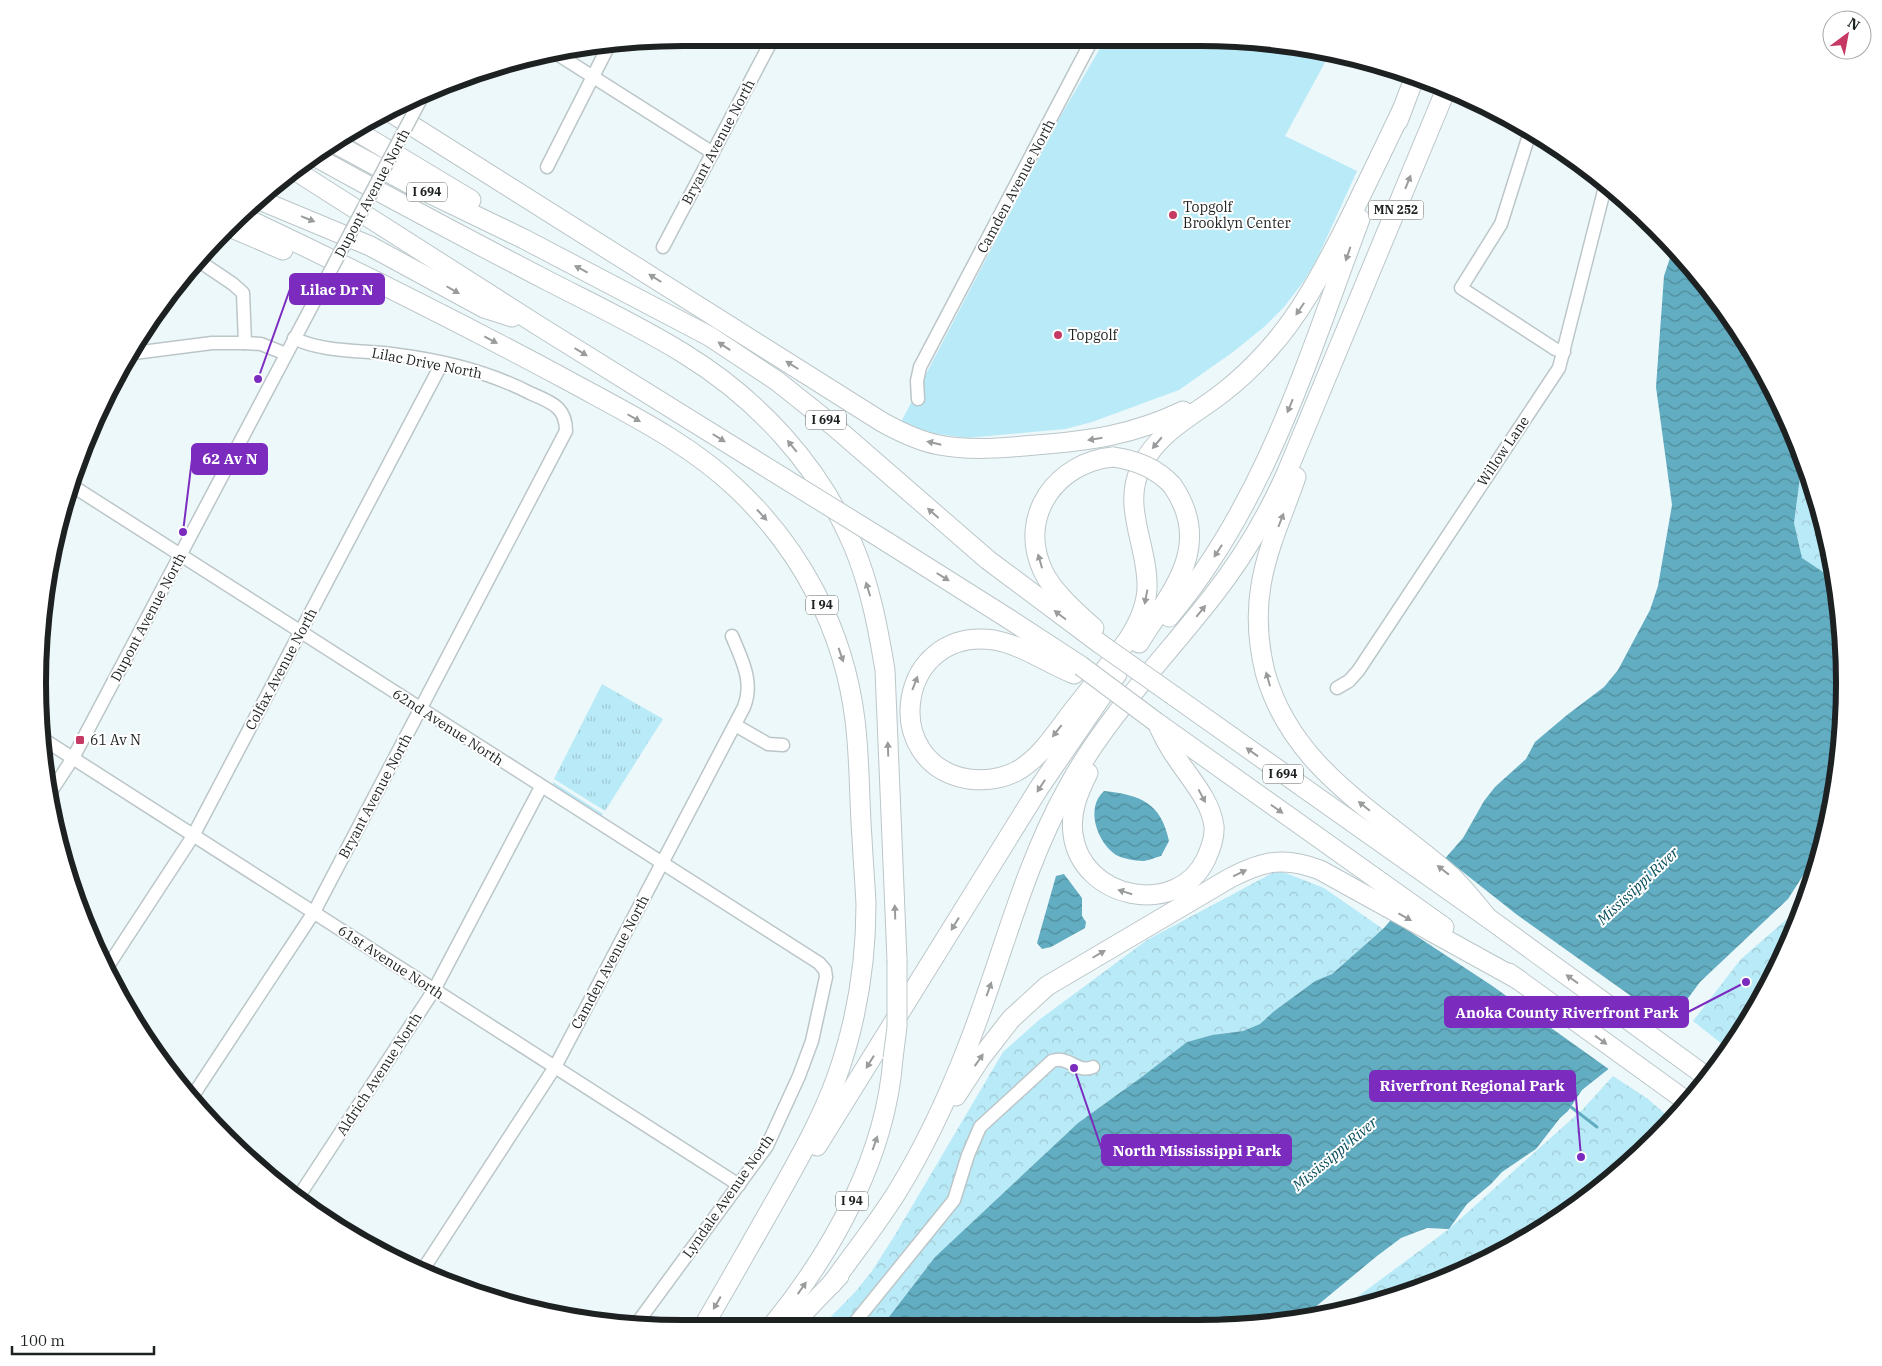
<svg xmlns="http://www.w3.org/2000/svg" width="1882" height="1366" font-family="'IBM Plex Serif',serif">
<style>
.grass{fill:url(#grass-tufts)}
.park{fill:url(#park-crowns)}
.pitch{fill:#b9eaf7}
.water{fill:url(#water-waves)}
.pier{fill:#edf8fb}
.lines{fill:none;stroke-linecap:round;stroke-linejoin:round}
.stream{stroke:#62adc1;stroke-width:3}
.minor-casing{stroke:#bcc6c9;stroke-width:15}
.highway-casing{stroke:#bcc6c9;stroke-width:21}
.minor{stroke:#fff;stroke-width:12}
.highway{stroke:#fff;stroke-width:19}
.minor-bridge-casing{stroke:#bcc6c9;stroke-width:15;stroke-linecap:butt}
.highway-bridge-casing{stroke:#bcc6c9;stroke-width:21;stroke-linecap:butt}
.minor-bridge{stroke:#fff;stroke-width:12}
.highway-bridge{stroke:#fff;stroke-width:19}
.oneway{fill:#999b9c}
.poi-dot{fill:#c73965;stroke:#fff;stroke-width:2}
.labels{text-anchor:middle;stroke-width:4;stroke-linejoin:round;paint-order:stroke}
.shield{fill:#fff;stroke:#616464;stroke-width:1}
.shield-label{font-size:12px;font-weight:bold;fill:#1d2122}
.street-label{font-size:14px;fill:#1d2122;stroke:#fff}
.poi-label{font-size:14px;fill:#1d2122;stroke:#fff;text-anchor:start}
.water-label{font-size:15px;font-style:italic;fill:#074d5b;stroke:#fff}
.rim{fill:none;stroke:#1d2122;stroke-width:6}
.leader{fill:none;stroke:#7b2cbf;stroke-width:2}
.callout-dot{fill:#7b2cbf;stroke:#fff;stroke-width:2}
.callout{fill:#7b2cbf;stroke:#7b2cbf;stroke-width:2}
.callout-label{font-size:15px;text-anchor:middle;font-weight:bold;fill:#fff}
</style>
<defs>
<pattern id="grass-tufts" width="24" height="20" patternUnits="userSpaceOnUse" patternTransform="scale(1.25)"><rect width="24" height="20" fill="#b9eaf7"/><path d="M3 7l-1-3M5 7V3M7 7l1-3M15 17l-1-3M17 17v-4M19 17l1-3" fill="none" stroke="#9fc8d3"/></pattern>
<pattern id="park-crowns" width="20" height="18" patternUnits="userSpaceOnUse" patternTransform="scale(1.25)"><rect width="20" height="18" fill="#b9eaf7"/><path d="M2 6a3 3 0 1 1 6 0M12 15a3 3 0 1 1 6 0" fill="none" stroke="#9fc8d3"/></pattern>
<pattern id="water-waves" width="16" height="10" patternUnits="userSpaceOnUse" patternTransform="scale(1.25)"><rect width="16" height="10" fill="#62adc1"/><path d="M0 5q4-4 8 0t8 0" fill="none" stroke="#508c9c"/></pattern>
</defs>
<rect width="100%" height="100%" fill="#edf8fb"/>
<g class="grass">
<path d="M602 684 663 719 605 811 554 779Z"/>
<path d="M553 782 603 814 601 817 553 786Z"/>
</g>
<g class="park">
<path d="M1802 462 1822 516 1832 575 1829 576 1802 559 1794 523Z"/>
<path d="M1278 870 1324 888 1383 929 1332 974 1315 981 1273 1012 1260 1024 1243 1031 1212 1035 1187 1042 1143 1076 1078 1123 935 1257 882 1326H822L856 1291 872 1271 895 1235 1003 1052 1039 1020 1147 940Z"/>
<path d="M1808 893 1758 1005 1727 1048 1693 1021 1741 959 1795 912Z"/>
<path d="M1613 1076 1648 1099 1672 1120 1592 1195 1446 1279 1345 1306 1449 1229 1583 1109Z"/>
</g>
<path class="pitch" d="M1106 38H1199L1329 55 1285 136 1357 171 1317 259 1304 281 1284 307 1264 327 1233 352 1179 390 1092 422 1065 429 967 438 938 434 915 428 901 422 1060 117Z"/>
<g class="water">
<path d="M1673 249 1711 290 1778 397 1802 462 1794 523 1802 558 1829 576 1832 575 1843 640 1839 767 1820 849 1788 899 1700 982 1683 1005 1637 1037 1630 1052 1582 1090 1568 1111 1560 1118 1536 1149 1502 1172 1491 1184 1467 1204 1449 1229 1427 1228 1401 1238 1377 1256 1302 1318 1284 1323 882 1326 935 1257 1078 1123 1143 1076 1187 1042 1212 1035 1243 1031 1260 1024 1273 1012 1315 981 1332 974 1383 929 1463 838 1484 801 1495 787 1526 759 1535 742 1567 715 1604 687 1618 670 1650 610 1658 586 1672 505 1656 387 1664 276Z"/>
<path d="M1104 791C1141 795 1161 803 1169 841L1161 856C1156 857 1148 861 1143 861 1136 861 1121 858 1116 855 1097 842 1085 808 1104 791Z"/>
<path d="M1064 874 1082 898V916L1086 922 1085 928 1051 947 1042 949 1037 943 1056 876Z"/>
</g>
<path class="pier" d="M1444 857 1516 914 1666 1021 1639 1038 1632 1054 1610 1070 1491 985 1389 918Z"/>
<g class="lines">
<path class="stream" d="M1571 1107 1597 1127"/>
<defs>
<g id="minor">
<path d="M557 54 713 153"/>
<path d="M1530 132 1501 224 1461 288 1555 349 1564 352"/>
<path d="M547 167 608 47"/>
<path d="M663 247 773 38"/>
<path d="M196 259 233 284 243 293 245 343"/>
<path d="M134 353 212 343H245L261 344 286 354"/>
<path d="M918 399 917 381 920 367 1093 38"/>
<path d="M71 485 819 963 825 970 826 977 812 1041 799 1076 767 1146 635 1326"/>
<path d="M1337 688 1349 681 1358 671 1559 368 1606 183"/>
<path d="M735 725 768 744 783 745"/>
<path d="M43 739 739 1185"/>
<path d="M50 793 73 758 314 302"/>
<path d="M108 966 193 836 442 363"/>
<path d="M192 1097 314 912 566 431C566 406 550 402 530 393 489 372 445 361 399 355 367 350 322 353 294 338"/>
<path d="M297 1199 434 990 541 787"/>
<path d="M422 1271 555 1067 744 707C754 682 742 660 732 636"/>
<path d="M852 1326 954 1200 968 1155 980 1127 1052 1061C1069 1055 1077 1074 1093 1067"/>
</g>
<g id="highway">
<path d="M387 110 882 422C900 432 918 441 939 445 971 451 1003 448 1035 445 1089 441 1133 435 1183 411"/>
<path d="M1398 121 1415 76"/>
<path d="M353 129 471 200"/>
<path d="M332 142 408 183 524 239 709 336 777 381 836 428 988 560 1099 643"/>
<path d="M314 156C392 199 471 241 550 282 595 305 641 327 683 353 757 398 819 465 853 545 870 585 878 628 885 670L897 960"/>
<path d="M296 171 539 326 753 459"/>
<path d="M262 201 370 246 484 308 512 317"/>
<path d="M243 217C353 269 461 323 567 380 625 412 688 442 736 488 801 549 844 630 855 720 860 759 859 799 862 838 863 860 865 882 866 904 866 963 856 1024 836 1079 820 1123 796 1164 773 1205 750 1245 727 1286 703 1327"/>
<path d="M232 228 283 250"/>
<path d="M1296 477C1284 512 1267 548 1261 585 1256 614 1258 643 1265 672 1292 770 1379 812 1450 875 1464 888 1476 904 1488 918"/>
<path d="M887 542 1009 619 1081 666"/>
<path d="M1169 617C1266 502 1308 357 1360 219"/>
<path d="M1094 628C1077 613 1052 591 1043 571 1017 516 1057 462 1113 457"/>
<path d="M1139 643C1170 592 1215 547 1172 485"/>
<path d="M1074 674C1047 663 1022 645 994 640 897 626 878 765 969 779 985 781 1002 779 1017 771 1040 758 1055 734 1071 713 1090 689 1109 665 1127 641 1137 626 1146 608 1147 589 1149 548 1121 507 1141 467 1158 432 1191 417 1221 394 1238 381 1254 366 1268 350 1299 316 1320 276 1341 236 1362 194 1382 152 1402 110"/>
<path d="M1174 696 1488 918 1707 1077"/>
<path d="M1156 722 1444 927"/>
<path d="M1088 773C1078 793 1070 812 1073 834 1081 899 1177 919 1206 859 1211 848 1215 837 1214 826 1210 799 1190 779 1176 757 1169 748 1164 737 1159 727"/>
<path d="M1509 973 1689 1103"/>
<path d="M956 1096 980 1059 1011 1019 1047 986 1230 878C1263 861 1284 856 1320 870L1519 980"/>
<path d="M817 1146 1039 788 1117 674"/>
<path d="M831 1285C853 1254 877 1224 897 1192 924 1148 948 1097 967 1048 1001 962 1022 870 1067 789 1105 718 1163 660 1212 597 1242 559 1267 517 1287 472L1447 87"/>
<path d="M772 1326C833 1251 886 1156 893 1058"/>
<path d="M791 1326 839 1276"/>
</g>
</defs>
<use href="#minor" class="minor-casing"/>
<use href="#highway" class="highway-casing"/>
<use href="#minor" class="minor"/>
<use href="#highway" class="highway"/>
<defs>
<path id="minor-bridge" d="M314 302 423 95"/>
<g id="highway-bridge">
<path d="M1113 457C1136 460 1156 468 1172 485"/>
<path d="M753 459 887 542"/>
<path d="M1099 643 1174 696"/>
<path d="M1081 666 1156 722"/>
<path d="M893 1058 897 1027V960"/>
</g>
</defs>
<use href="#minor-bridge" class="minor-bridge-casing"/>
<use href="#highway-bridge" class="highway-bridge-casing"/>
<use href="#minor-bridge" class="minor-bridge"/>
<use href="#highway-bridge" class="highway-bridge"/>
</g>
<defs><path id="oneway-solid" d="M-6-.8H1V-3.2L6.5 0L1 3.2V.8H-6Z" transform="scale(1.25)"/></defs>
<g class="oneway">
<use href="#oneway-solid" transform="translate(1408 182) rotate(-68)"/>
<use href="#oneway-solid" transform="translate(308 219) rotate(22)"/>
<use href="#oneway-solid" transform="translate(1348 254) rotate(109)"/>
<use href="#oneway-solid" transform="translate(581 269) rotate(-152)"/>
<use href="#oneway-solid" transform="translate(655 278) rotate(-148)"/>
<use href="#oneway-solid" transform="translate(453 290) rotate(30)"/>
<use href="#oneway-solid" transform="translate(1300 309) rotate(124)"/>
<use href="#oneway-solid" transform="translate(491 340) rotate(28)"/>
<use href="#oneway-solid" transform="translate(724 346) rotate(-146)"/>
<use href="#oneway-solid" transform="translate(581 352) rotate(31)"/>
<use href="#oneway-solid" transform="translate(792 365) rotate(-148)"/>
<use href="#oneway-solid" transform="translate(1290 406) rotate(112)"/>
<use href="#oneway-solid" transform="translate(634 418) rotate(30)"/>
<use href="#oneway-solid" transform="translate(719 438) rotate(32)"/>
<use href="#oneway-solid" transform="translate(1095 439) rotate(171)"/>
<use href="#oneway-solid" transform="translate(934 443) rotate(-167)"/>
<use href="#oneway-solid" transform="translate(1157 443) rotate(130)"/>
<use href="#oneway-solid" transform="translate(792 446) rotate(-129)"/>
<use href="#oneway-solid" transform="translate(933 513) rotate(-139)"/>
<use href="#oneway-solid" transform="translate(762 515) rotate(47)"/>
<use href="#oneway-solid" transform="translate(1281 520) rotate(-69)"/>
<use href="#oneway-solid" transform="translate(1218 551) rotate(123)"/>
<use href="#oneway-solid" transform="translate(1040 561) rotate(-106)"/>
<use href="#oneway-solid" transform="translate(943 577) rotate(32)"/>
<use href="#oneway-solid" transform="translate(868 589) rotate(-107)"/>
<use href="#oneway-solid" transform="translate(1146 597) rotate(101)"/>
<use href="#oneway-solid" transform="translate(1201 611) rotate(-51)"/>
<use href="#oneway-solid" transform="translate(1060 615) rotate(-143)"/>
<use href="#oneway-solid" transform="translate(841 655) rotate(71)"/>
<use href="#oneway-solid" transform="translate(1268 679) rotate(-106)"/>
<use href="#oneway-solid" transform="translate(915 683) rotate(-69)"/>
<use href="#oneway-solid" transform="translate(1057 731) rotate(128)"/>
<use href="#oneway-solid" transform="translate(888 749) rotate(-92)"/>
<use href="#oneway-solid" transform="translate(1252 752) rotate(-144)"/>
<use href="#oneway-solid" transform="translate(1041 786) rotate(123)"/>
<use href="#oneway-solid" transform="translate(1202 796) rotate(62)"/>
<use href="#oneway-solid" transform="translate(1364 806) rotate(-141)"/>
<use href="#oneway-solid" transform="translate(1277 809) rotate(35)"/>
<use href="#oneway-solid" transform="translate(1443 870) rotate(-142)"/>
<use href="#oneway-solid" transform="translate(1240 873) rotate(-26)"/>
<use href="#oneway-solid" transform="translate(1125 892) rotate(-162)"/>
<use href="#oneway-solid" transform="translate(895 912) rotate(-92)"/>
<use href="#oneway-solid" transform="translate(1405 917) rotate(29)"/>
<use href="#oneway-solid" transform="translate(955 924) rotate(122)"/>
<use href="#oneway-solid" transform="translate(1099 954) rotate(-30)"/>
<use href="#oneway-solid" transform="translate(1572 979) rotate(-144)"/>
<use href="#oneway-solid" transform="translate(989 989) rotate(-70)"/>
<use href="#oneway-solid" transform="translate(1601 1040) rotate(36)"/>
<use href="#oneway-solid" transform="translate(979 1060) rotate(-55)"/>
<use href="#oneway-solid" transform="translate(870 1062) rotate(122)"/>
<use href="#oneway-solid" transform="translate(875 1143) rotate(-71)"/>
<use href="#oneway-solid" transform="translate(802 1288) rotate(-55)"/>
<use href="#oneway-solid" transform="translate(717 1303) rotate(120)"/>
</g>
<g class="poi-dot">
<circle cx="1173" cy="215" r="5"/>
<circle cx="1058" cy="335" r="5"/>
<rect x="75" y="735" width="10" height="10" rx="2.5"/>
</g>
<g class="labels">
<g class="shield">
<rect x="407" y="182.5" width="40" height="19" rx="4"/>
<rect x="1368.5" y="200.5" width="55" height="19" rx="4"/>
<rect x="806" y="410.5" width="40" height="19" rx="4"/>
<rect x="806" y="595.5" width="32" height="19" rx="4"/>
<rect x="1263" y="764.5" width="40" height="19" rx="4"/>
<rect x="836" y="1191.5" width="32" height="19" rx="4"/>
</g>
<g class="shield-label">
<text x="427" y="196">I 694</text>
<text x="1396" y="214">MN 252</text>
<text x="826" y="424">I 694</text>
<text x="822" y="609">I 94</text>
<text x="1283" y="778">I 694</text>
<text x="852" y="1205">I 94</text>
</g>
<g class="street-label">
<text transform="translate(718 142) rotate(-62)" y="5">Bryant Avenue North</text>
<text transform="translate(1016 186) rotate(-62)" y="5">Camden Avenue North</text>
<text transform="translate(372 193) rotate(-62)" y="5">Dupont Avenue North</text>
<text transform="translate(427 363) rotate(11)" y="5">Lilac Drive North</text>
<text transform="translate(1503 451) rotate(-56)" y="5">Willow Lane</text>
<text transform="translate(148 617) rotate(-62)" y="5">Dupont Avenue North</text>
<text transform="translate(281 669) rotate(-62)" y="5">Colfax Avenue North</text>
<text transform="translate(448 727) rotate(33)" y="5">62nd Avenue North</text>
<text transform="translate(375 796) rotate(-62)" y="5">Bryant Avenue North</text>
<text transform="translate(391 962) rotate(33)" y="5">61st Avenue North</text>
<text transform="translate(610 962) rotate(-62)" y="5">Camden Avenue North</text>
<text transform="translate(379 1074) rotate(-57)" y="5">Aldrich Avenue North</text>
<text transform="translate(728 1196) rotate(-55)" y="5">Lyndale Avenue North</text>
</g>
<g class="poi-label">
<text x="1183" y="212">Topgolf<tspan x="1183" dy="16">Brooklyn Center</tspan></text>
<text x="1068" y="340">Topgolf</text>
<text x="90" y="745">61 Av N</text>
</g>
<g class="water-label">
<text transform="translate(1638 886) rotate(-43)" y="5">Mississippi River</text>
<text transform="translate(1335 1154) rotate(-40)" y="5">Mississippi River</text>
</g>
</g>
<path d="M0 0H1882V1366H0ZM683 46H1199A637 637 0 0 1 1836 683V683A637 637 0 0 1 1199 1320H683A637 637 0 0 1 46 683V683A637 637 0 0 1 683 46Z" fill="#fff" fill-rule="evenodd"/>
<path class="rim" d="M683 46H1199A637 637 0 0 1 1836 683V683A637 637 0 0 1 1199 1320H683A637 637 0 0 1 46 683V683A637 637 0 0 1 683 46Z"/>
<path class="leader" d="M258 379L290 289M183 532L192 459M1746 982L1688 1012M1581 1157L1575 1086M1074 1068L1102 1150"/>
<g class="callout-dot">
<circle cx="258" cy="379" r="5"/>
<circle cx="183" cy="532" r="5"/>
<circle cx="1746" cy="982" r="5"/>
<circle cx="1581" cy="1157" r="5"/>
<circle cx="1074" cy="1068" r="5"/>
</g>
<g class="callout">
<rect x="290" y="274" width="94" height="30" rx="5"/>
<rect x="192" y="444" width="75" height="30" rx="5"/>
<rect x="1445" y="997" width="243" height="30" rx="5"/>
<rect x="1370" y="1071" width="205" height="30" rx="5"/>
<rect x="1102" y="1135" width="189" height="30" rx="5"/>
</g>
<g class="callout-label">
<text x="337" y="295">Lilac Dr N</text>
<text x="230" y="464">62 Av N</text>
<text x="1567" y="1018">Anoka County Riverfront Park</text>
<text x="1472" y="1091">Riverfront Regional Park</text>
<text x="1197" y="1156">North Mississippi Park</text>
</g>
<g transform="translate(1847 35) rotate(32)"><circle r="24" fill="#ffffff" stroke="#a5a6a7"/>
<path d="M0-4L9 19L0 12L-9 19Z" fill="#c73965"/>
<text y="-8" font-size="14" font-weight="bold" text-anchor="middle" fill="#1d2122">N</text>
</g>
<path d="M12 1346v8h142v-8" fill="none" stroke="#1d2122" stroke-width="2.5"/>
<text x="20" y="1346" font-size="15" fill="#1d2122" stroke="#ffffff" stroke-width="4" paint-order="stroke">100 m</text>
</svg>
